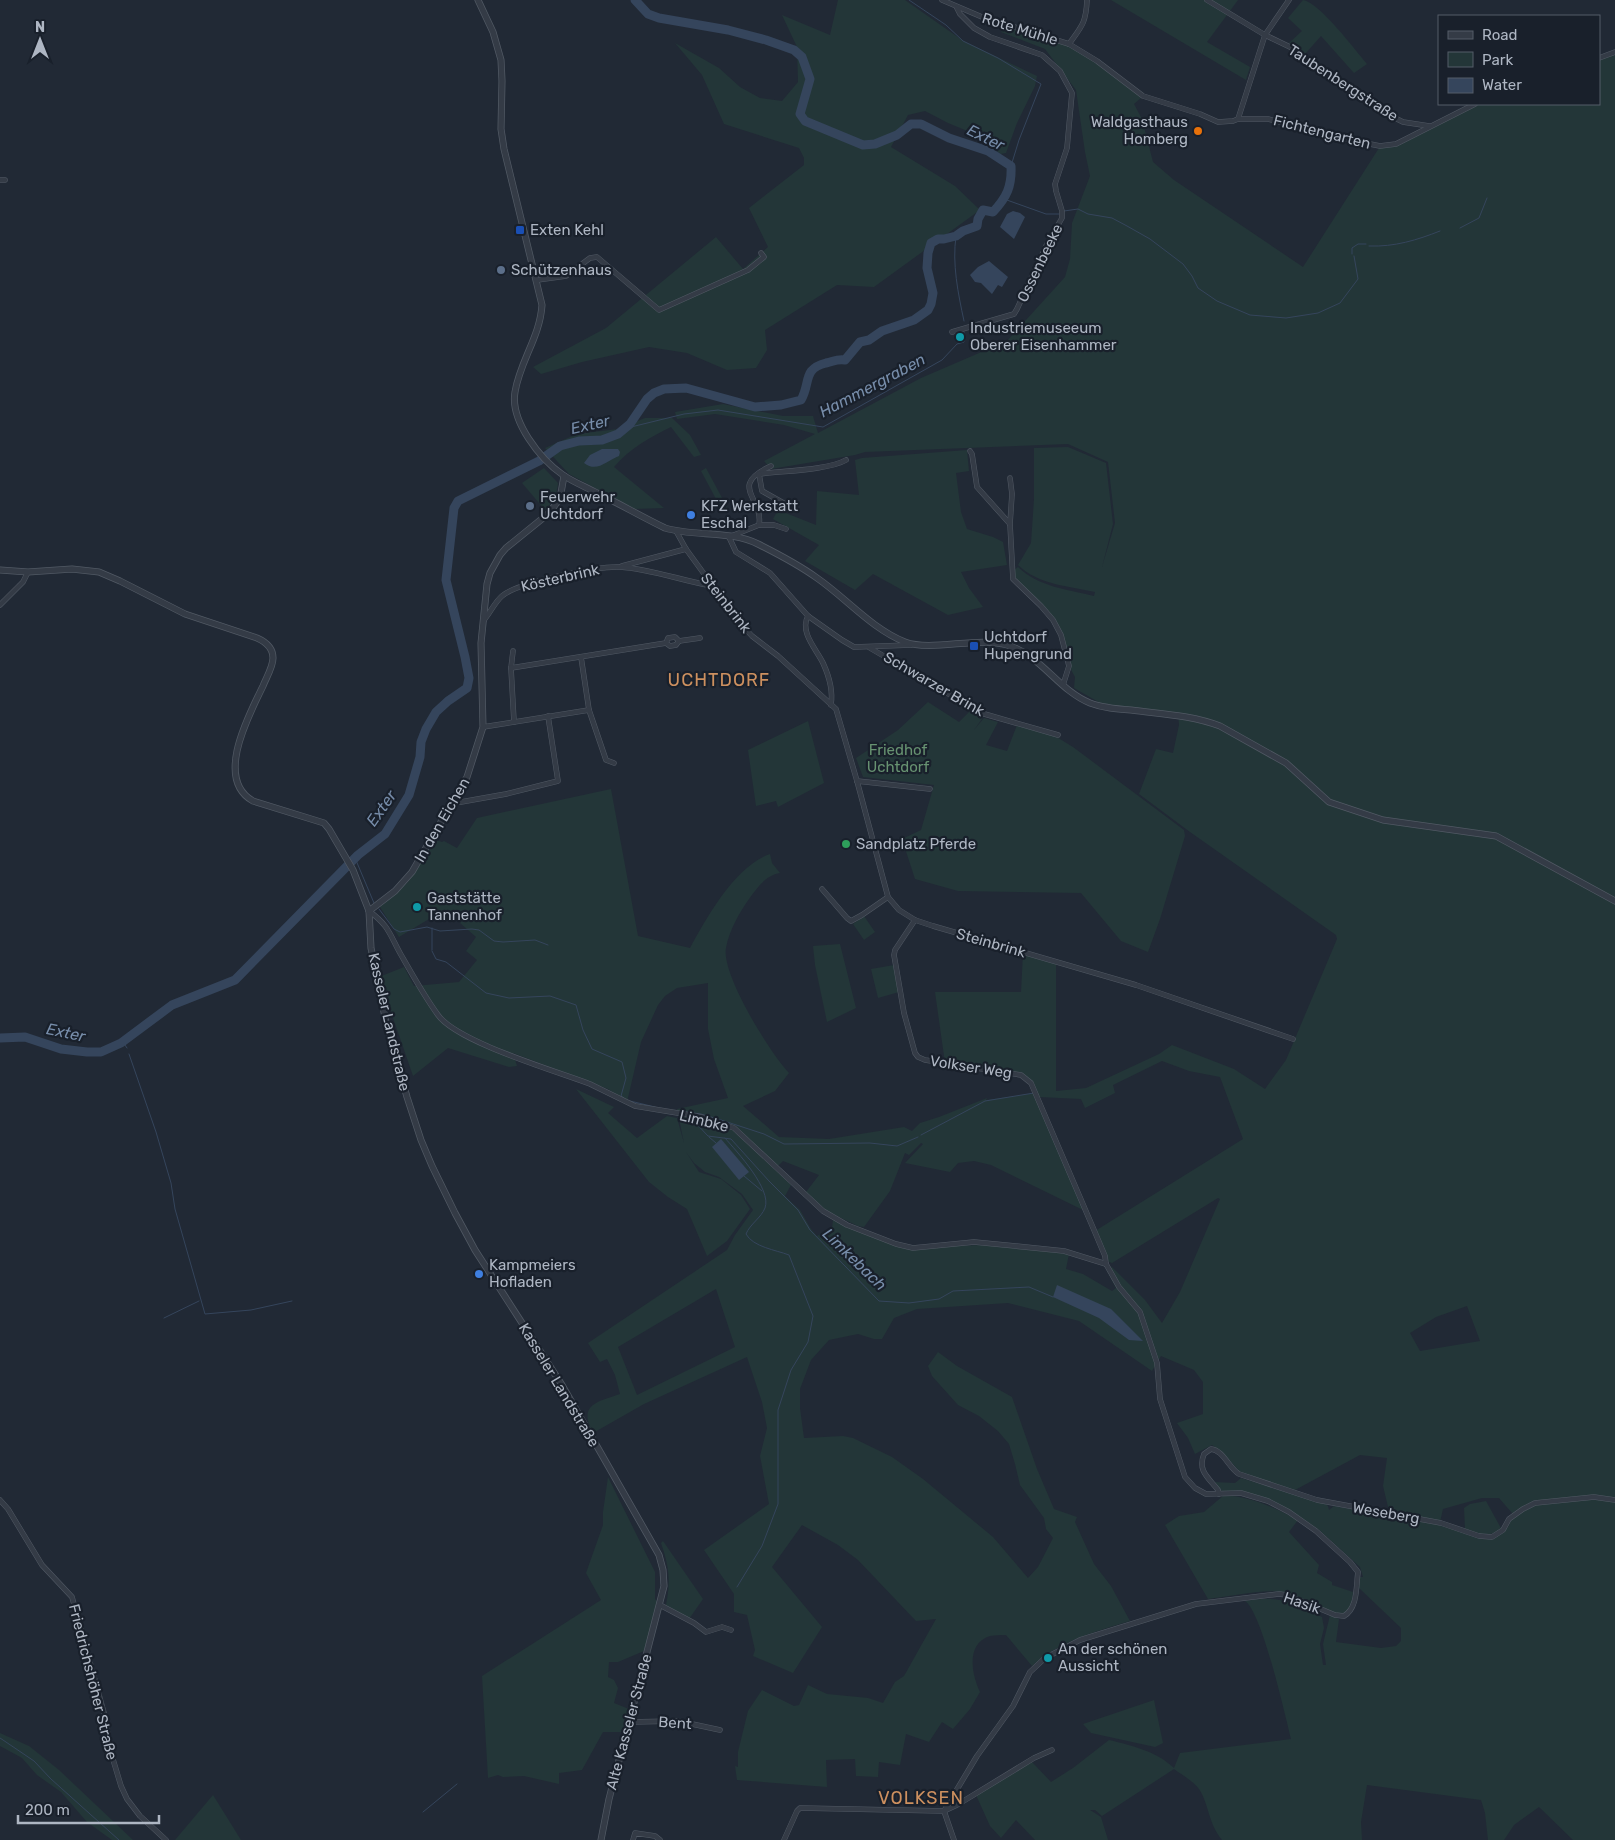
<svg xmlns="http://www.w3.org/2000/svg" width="1615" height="1840" font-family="Rubik,sans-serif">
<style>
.green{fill:#233638;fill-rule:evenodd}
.water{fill:#35455c}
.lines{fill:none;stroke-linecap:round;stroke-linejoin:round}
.stream{stroke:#35455c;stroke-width:1}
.river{stroke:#35455c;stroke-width:9}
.minor-casing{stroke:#515964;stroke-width:5.5}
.tertiary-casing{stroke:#515964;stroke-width:7}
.minor{stroke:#343b46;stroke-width:4.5}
.tertiary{stroke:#343b46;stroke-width:5.5}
.food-dot{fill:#e8710a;stroke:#19202b;stroke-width:2}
.transit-dot{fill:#1a4fb4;stroke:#19202b;stroke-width:2}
.service-dot{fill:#5c6f8a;stroke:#19202b;stroke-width:2}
.culture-dot{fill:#0f9aa8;stroke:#19202b;stroke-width:2}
.shop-dot{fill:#3f7fe0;stroke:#19202b;stroke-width:2}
.leisure-dot{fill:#2e9e5b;stroke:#19202b;stroke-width:2}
.labels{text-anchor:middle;stroke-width:4.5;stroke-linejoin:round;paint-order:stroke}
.street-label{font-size:15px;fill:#aeb6c3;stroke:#19202b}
.poi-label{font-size:15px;fill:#aeb6c3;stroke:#19202b;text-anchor:start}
.park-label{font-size:15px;fill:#679271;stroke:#19202b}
.water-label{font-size:16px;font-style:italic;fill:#778daa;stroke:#19202b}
.quarter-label{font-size:18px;letter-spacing:1px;fill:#cd905f;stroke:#19202b}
</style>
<rect width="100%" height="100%" fill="#212935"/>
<g class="green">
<path d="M838 0H905L962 40 1037 76 1035 86 1017 123 1006 153 1000 154 982 137 948 123 925 111 908 115 891 147 955 186 980 210 874 287 837 285 765 330 767 350 756 368 727 370 687 353 649 347 582 362 541 374 533 367 606 328 716 237 743 269 768 247 749 208 804 165V158L799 148 724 124 702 75 675 43 719 68 740 87 760 98 782 101 798 82 797 47 782 15 830 35Z"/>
<path d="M1111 0H1238L1207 42 1250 67 1246 80Z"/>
<path d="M1303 0C1320 3 1355 50 1367 64L1354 73 1321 36 1305 54 1289 43 1302 31 1288 18Z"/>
<path d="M1006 26 1068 44 1091 58 1142 97 1134 104 1142 119 1153 162 1174 180 1303 267 1379 148 1398 146 1479 104H1599V59L1615 53V1840H1573L1539 1807 1514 1825 1504 1840H1488L1485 1813 1481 1800 1367 1785 1361 1822 1362 1840H1222C1208 1823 1209 1804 1199 1789 1193 1781 1182 1775 1174 1769L1102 1816 1095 1810H1090L1101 1817 1108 1840H1035L1016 1820 1001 1838 990 1826 976 1795 1032 1762 1051 1782 1073 1768 1109 1740C1133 1746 1156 1751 1174 1768L1180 1753 1291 1739C1285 1715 1262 1612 1245 1601 1281 1595 1290 1602 1322 1617L1324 1628 1320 1644 1323 1665H1326L1323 1644 1330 1615 1339 1619 1336 1642 1381 1648 1396 1646 1401 1641V1628L1359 1588V1577H1363L1360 1567 1318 1529 1291 1511 1268 1499 1222 1492 1214 1482 1235 1483 1241 1478 1325 1504 1328 1506 1329 1510 1334 1506 1439 1525 1483 1539 1495 1538 1509 1526 1512 1513 1499 1498H1482L1443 1509 1440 1522 1389 1511 1383 1486 1387 1458 1360 1455 1295 1490 1241 1473 1222 1452 1212 1445 1195 1454 1188 1438 1177 1423 1203 1414V1382L1194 1370 1161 1356 1152 1371 1079 1321 1008 1303 917 1309 894 1318 882 1339H874L858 1334 829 1340 811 1360 800 1389V1408L804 1438 843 1436 853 1438 892 1457 923 1479 993 1537 1028 1578 1038 1567 1053 1538 1046 1529 1044 1518 1020 1485 1015 1464 1009 1444 998 1431 979 1416 958 1405 932 1376 928 1366 938 1352 957 1366 1012 1397 1037 1469 1054 1509 1077 1517 1075 1522 1094 1564 1111 1586 1130 1621C1094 1632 1060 1641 1032 1666L1006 1635C1001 1635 995 1635 990 1636 965 1644 972 1675 980 1692L970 1709 953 1729 942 1722 929 1742 906 1734 900 1765 879 1762 878 1777 856 1776 855 1759 826 1760 827 1787 737 1780 735 1766 738 1767V1752L748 1711 762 1690 794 1706 799 1705 808 1685 827 1694 868 1698 883 1703 895 1682 904 1676 936 1619 916 1621 858 1560 838 1545 802 1525 772 1567 822 1627 793 1673 753 1656 755 1650 747 1615 734 1612V1594L704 1550 769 1504 760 1456 767 1428 762 1402 747 1357 644 1404 593 1433C578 1405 596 1402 620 1394L615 1375 607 1359 600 1362 588 1343 727 1250 735 1235 753 1210 742 1194 719 1177 705 1172 694 1163 686 1152 699 1172 721 1179 741 1195 750 1209 727 1241 707 1256 687 1209 668 1197 649 1182 576 1089 614 1107 608 1113 637 1138 667 1116 677 1118 684 1143 677 1109 728 1098 714 1059 708 1029V983L677 988 665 996 658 1005 641 1042 627 1102 608 1089 513 1053 517 1066 509 1067 448 1048 413 1076 379 977 404 967 414 986 459 982 477 960 466 951 476 937 460 923 472 911 434 916 399 937 380 907 408 882 436 840 442 842 444 841 457 848 477 818 611 789 638 936 690 948C707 917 735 866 770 854L772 863 780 873C766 875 757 888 749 899 739 913 729 931 726 948 721 974 770 1053 789 1073L775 1091 743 1106 779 1137 829 1139 904 1127 912 1131 920 1123 939 1117 987 1098 986 1100 1035 1093 1083 1210 991 1165 974 1161 958 1163 950 1172 905 1163 923 1144 921 1143 909 1155 905 1153 890 1191 864 1227 858 1226 826 1211 806 1192 819 1175 783 1161 775 1169 791 1185 785 1196 800 1210 811 1229 817 1236 828 1229H832L833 1219 901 1247 987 1245 1069 1254 1066 1269 1083 1274 1112 1291 1116 1288 1107 1271 1112 1267 1145 1300 1162 1323 1180 1292 1220 1199 1218 1198 1112 1263 1107 1261 1095 1231 1243 1139 1220 1077 1189 1071 1162 1061 1113 1085 1115 1093 1085 1108 1081 1099 1039 1097 1031 1080 1024 1075 945 1063 935 992H1021L1023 953 1056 963V1091L1086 1088 1159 1054 1172 1045 1234 1069 1265 1089 1286 1060 1337 939 1336 935 1190 832 1139 794 1156 749 1173 753 1179 725 1178 713 1102 704 1074 688 1075 677C1066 663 1067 643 1058 627L1014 579 1013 571 1018 567C1039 587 1066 589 1094 596L1095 592C1068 586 1039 585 1018 565L1031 543 1034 499V448L1068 447 1106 463 1113 524 1102 567 1115 523 1108 462 1068 444 865 452 855 455 771 469 764 461 815 434 784 425 715 414 677 419 675 412 723 404 783 416H813L818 433 921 378 1007 341 1065 277 1070 259 1072 223 1090 176 1085 152 1076 90 1045 49 1001 32ZM716 1289 735 1347 637 1395 618 1347ZM1467 1306 1480 1341 1420 1351 1410 1333 1436 1317Z"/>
<path d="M645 418H672L690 435 701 455 694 457 671 427C649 438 630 448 614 467L664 508 634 509 569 474 545 448 577 434 618 429Z"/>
<path d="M967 450 969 471 956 473 961 512 967 529 993 537 1003 542 1007 565 961 572 969 588 983 607 948 615 873 574 855 590 805 561 819 545 773 519 778 510 816 525 817 491 859 495 855 460 862 458Z"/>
<path d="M544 468 558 483C557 494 553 502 545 510L522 483Z"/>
<path d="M706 468 728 509 723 512 701 471Z"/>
<path d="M928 702 959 722 970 711 984 716 974 730 984 718 998 722 986 745 1007 751 1017 725 1055 736 1073 747 1184 830 1185 836 1160 919 1148 952 1121 941 1081 893 958 891 915 879 902 839 921 830 934 785 863 777 856 758 898 730Z"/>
<path d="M808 721 824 783 778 807 776 801 756 806 748 750Z"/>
<path d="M864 916 875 932 864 940 853 924Z"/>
<path d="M840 944 856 1008 827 1022 815 965 813 946Z"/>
<path d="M894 965 899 992 878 998 871 969Z"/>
<path d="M608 1477 655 1572V1599L658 1602 644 1651 618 1662H609L608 1677 614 1680 618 1688 614 1703 629 1709 623 1732H603L582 1770 559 1773V1784L524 1776 503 1777 498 1775 488 1778 482 1676 601 1600 586 1573 603 1525V1512Z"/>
<path d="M1224 1495C1251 1497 1274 1507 1298 1520L1289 1532 1319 1565 1317 1573 1332 1582V1585L1353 1592 1352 1604 1345 1613C1327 1616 1302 1596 1282 1592 1262 1589 1228 1597 1208 1599L1165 1525 1179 1516 1204 1512Z"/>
<path d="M1486 1501 1502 1530C1488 1537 1479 1534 1465 1529L1464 1508 1470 1504Z"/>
<path d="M663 1541 703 1599 689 1619 666 1605C671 1581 669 1566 661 1543Z"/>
<path d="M1154 1700 1163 1743 1155 1747 1091 1733 1083 1724Z"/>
<path d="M0 1733 29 1746 59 1770 133 1840H112L87 1822 61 1792 37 1775 22 1758 0 1746Z"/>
<path d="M213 1795 241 1840H175Z"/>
</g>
<g class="water">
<path d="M1013 211 1020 213 1025 217 1014 239 1000 227 1007 214Z"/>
<path d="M989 261 1008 277 1002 287 998 285 992 294 981 283 975 282 970 275 978 267Z"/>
<path d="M602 449H618L620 452 619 456C606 461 597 473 584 463L590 455Z"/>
<path d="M721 1139 749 1172 739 1180 712 1147Z"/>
<path d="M1057 1285 1111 1309 1143 1341 1129 1340 1099 1318 1053 1297Z"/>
</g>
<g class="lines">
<g class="stream">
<path d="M909 0 946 25 963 41 998 58 1041 84 1019 140 1011 166"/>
<path d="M1004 199 1046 214H1059"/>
<path d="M1064 211 1078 209 1088 214 1112 218 1127 226 1150 239 1183 264 1192 276 1198 288 1217 301 1250 315 1286 318 1318 313 1340 303 1358 279 1354 256"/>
<path d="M1460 228 1479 218 1487 198"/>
<path d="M956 236C952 264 958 293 964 321"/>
<path d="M1369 246C1395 247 1417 240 1440 231"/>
<path d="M1352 254V248L1358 244H1366"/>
<path d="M627 428 684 414 718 410 823 427 942 360 957 344 964 342V332"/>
<path d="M355 858 374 903"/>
<path d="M379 909 394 929 400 932 427 927 440 931 472 929 479 930 494 941 503 942 535 940 548 945"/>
<path d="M432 950V928"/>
<path d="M432 951 436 959 446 962 486 993 509 998 550 996 576 1005 583 1030 592 1049 622 1062 626 1078 621 1096 624 1098"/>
<path d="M123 1042 127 1048"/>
<path d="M129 1054 156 1132 171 1183 175 1209 205 1314 251 1310 292 1301"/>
<path d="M630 1101 655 1107"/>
<path d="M686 1112 701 1114 721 1120 764 1134 784 1144 870 1143 897 1146 918 1137"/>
<path d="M690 1117 708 1136 731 1139 769 1181 798 1210 810 1230 879 1301 909 1303 939 1299 953 1291 1029 1287 1053 1297"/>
<path d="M921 1135 985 1101 1034 1093"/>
<path d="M709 1137 716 1143"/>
<path d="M725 1138C737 1152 772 1189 765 1208 761 1218 750 1224 746 1234 753 1247 776 1250 789 1255L813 1316 808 1342 791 1370 778 1410V1504L762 1546 737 1587"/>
<path d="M744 1176 762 1191"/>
<path d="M164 1318 199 1301"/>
<path d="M0 1738 34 1761 51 1779 119 1840"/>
<path d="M423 1812 457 1784"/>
</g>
<path class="river" d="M0 1038 25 1037 61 1049 87 1052H101L121 1043 172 1005 235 980 358 855 385 834 409 795 420 757 421 742 426 729 436 712 448 701 467 688 469 678 465 657 446 580 454 508 458 501 539 461 560 446 579 441 602 440 618 434 630 424 647 399 654 393 664 389 686 388 755 407 781 405 801 400C811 383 802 369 826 363 835 361 836 359 845 360L860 342 869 340 882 331 914 320 928 310 931 304 933 293 927 268 928 253 931 243 938 239H944L956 236 963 231 977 226 978 219 983 210 993 212C1007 197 1012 186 1011 166L988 151 949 138 921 124H911L897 135 875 144 863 145 805 121 800 114 810 79 802 57 794 50 766 40 728 30 659 18 648 14 635 0"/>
<defs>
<g id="minor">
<path d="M942 0 982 17 1069 44 1097 61 1143 96 1200 114 1218 122 1233 121 1238 119H1268L1355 141 1380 146 1396 144 1475 104"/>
<path d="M1207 0 1265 35 1290 47 1383 112 1403 122 1429 126"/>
<path d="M1069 44C1082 26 1086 23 1087 0"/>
<path d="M1599 58 1615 52"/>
<path d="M1238 119 1265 35 1289 0"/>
<path d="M0 180H5"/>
<path d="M537 280 566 276 590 258 597 257 659 310 748 270 764 257 761 253"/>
<path d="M952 332 1014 314 1017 309 1047 244 1062 218V211L1056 191 1055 184 1067 148 1072 93 1060 71 1042 55 990 37 974 28 960 14 957 8"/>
<path d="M970 451 972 454 977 487 1010 524"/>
<path d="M771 466C727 486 764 498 759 525L729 537 736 552 770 573 808 616 842 640 854 647 911 645"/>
<path d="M759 474C781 471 829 470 846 460"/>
<path d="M759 474 762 491 787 505"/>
<path d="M1010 478 1012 494 1010 524 1013 579 1041 606 1053 620 1061 635 1069 666 1063 685"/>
<path d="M759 525H774L786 529"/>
<path d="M676 531 686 549 739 622 752 636 778 656 836 709 857 781 888 897 899 910 915 920 933 926 1136 985 1293 1039"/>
<path d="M622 566 686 549"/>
<path d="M0 605 23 582 28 572"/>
<path d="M808 616C799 632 817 650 823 663 829 676 833 692 831 705"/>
<path d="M484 620C490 613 495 602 502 596 518 582 599 566 620 567 652 569 682 581 713 586"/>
<path d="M679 641 700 638"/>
<path d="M870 648 981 713 1058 735"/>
<path d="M513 651 511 668 514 722"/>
<path d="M581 657 589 710 606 760 614 763"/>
<path d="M511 668 666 643 670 646 676 645 679 641 675 637 668 638 666 643"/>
<path d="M483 727 589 710"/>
<path d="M857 781 930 789"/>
<path d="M455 801 461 802 506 794 558 781 548 716"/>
<path d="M822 889 847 918 851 921 862 915 888 897"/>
<path d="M369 911C389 926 389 933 400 953 412 974 424 996 438 1015 457 1042 556 1071 590 1084L635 1106 702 1117 734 1128 823 1211 847 1225 896 1244 913 1248 974 1242 1005 1245 1064 1251 1106 1264"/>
<path d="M915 920 895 950 894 955 904 1013 915 1053 918 1057 925 1060 1021 1075 1031 1083 1094 1230 1105 1256 1106 1264 1119 1287 1140 1312 1157 1363 1160 1399 1185 1477 1195 1488 1206 1494 1241 1493 1268 1501 1289 1512 1316 1531 1350 1562 1358 1572C1356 1586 1358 1608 1344 1616L1335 1615 1287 1595 1279 1594 1196 1604 1080 1640 1045 1658 1030 1672 1013 1706 977 1756 944 1811"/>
<path d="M1219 1494 1218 1490C1209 1478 1197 1471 1204 1454L1211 1449C1223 1450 1229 1468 1239 1474L1317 1500 1441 1523 1479 1536 1492 1537 1503 1530 1509 1519 1523 1509 1535 1503 1594 1497 1615 1500"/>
<path d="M0 1500 8 1509 42 1565 72 1597 104 1713 112 1756 121 1786 127 1799 140 1816 166 1840"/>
<path d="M660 1605 694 1623 706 1632 722 1627 731 1630"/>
<path d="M629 1722 678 1721 720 1730"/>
<path d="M944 1811 954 1840"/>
<path d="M633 1840 635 1833 655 1836 660 1840"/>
<path d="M784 1840 797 1811 800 1808 944 1811 957 1805 1034 1758 1052 1750"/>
</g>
<g id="tertiary">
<path d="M478 0 493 32 501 60 502 81 501 129 504 149 542 305C540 337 520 361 515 392 510 421 540 459 563 475 573 482 586 487 597 493 620 504 642 517 665 528 695 537 730 530 758 544 778 554 799 565 817 578 846 598 872 629 905 642 932 652 978 636 1007 645 1041 655 1058 690 1090 703 1103 708 1117 709 1131 710 1161 714 1191 715 1220 726L1286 763 1329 802 1383 820 1496 836 1615 901"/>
<path d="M0 570 28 572 72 569 99 572 120 581 185 614 257 638C266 642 273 648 273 658 273 667 266 678 263 686 249 715 214 779 253 801L324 823 329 829 353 870 369 911 371 948 386 1022 407 1097 421 1140 432 1166 455 1213 475 1250 562 1385 659 1555 663 1570 664 1586 609 1799 601 1840"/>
<path d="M369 911 395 891 412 872 467 777 483 727 481 643 487 584 490 573 500 555 506 548 548 514 556 504 561 493 564 476"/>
</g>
</defs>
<use href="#minor" class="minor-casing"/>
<use href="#tertiary" class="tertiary-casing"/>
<use href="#minor" class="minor"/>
<use href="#tertiary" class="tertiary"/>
</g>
<circle class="food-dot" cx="1198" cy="131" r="5"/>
<g class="transit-dot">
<rect x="515" y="225" width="10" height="10" rx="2.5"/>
<rect x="969" y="641" width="10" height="10" rx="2.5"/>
</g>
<g class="service-dot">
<circle cx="501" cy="270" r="5"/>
<circle cx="530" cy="506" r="5"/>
</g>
<g class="culture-dot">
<circle cx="960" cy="337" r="5"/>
<circle cx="417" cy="907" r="5"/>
<circle cx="1048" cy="1658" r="5"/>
</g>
<g class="shop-dot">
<circle cx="691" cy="515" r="5"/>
<circle cx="479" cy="1274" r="5"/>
</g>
<circle class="leisure-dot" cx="846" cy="844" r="5"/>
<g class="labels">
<g class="street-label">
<text transform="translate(1020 29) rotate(17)" y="5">Rote Mühle</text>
<text transform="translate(1343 83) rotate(33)" y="5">Taubenbergstraße</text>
<text transform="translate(1322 132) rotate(14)" y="5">Fichtengarten</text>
<text transform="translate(1040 263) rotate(-64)" y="5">Ossenbeeke</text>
<text transform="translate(560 578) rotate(-13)" y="5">Kösterbrink</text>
<text transform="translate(726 603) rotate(52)" y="5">Steinbrink</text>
<text transform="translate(934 684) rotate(30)" y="5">Schwarzer Brink</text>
<text transform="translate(442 820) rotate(-60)" y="5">In den Eichen</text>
<text transform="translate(991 943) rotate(16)" y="5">Steinbrink</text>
<text transform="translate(389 1022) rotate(77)" y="5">Kasseler Landstraße</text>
<text transform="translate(971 1067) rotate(9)" y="5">Volkser Weg</text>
<text transform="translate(704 1121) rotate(14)" y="5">Limbke</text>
<text transform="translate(559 1385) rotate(59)" y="5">Kasseler Landstraße</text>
<text transform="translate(1386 1513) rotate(10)" y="5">Weseberg</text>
<text transform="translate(1302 1603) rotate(19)" y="5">Hasik</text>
<text transform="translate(93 1682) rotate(76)" y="5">Friedrichshöher Straße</text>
<text transform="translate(629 1722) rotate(-75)" y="5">Alte Kasseler Straße</text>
<text transform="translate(675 1723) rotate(4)" y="5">Bent</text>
</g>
<g class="poi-label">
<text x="1188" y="127" text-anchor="end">Waldgasthaus<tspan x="1188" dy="17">Homberg</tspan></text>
<text x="530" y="235">Exten Kehl</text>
<text x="511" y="275">Schützenhaus</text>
<text x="970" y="333">Industriemuseeum<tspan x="970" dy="17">Oberer Eisenhammer</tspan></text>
<text x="540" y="502">Feuerwehr<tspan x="540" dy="17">Uchtdorf</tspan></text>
<text x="701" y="511">KFZ Werkstatt<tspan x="701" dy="17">Eschal</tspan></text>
<text x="984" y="642">Uchtdorf<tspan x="984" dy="17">Hupengrund</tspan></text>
<text x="856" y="849">Sandplatz Pferde</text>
<text x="427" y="903">Gaststätte<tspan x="427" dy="17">Tannenhof</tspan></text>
<text x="489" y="1270">Kampmeiers<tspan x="489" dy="17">Hofladen</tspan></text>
<text x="1058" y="1654">An der schönen<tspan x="1058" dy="17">Aussicht</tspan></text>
</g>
<g class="park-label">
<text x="898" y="755">Friedhof<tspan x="898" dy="17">Uchtdorf</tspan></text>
</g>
<g class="water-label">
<text transform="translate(986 137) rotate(26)" y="6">Exter</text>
<text transform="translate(872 385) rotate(-28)" y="6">Hammergraben</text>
<text transform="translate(590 424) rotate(-13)" y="6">Exter</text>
<text transform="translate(381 808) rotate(-55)" y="6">Exter</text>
<text transform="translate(66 1032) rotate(12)" y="6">Exter</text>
<text transform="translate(855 1259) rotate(44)" y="6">Limkebach</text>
</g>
<g class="quarter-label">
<text x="719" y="686">UCHTDORF</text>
<text x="921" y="1804">VOLKSEN</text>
</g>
</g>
<rect x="1438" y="15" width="162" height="90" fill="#19202b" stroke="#555c68"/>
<rect x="1448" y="31" width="25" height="8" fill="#343b46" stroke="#555c68"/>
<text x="1482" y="40" font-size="15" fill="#aeb6c3">Road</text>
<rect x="1448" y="52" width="25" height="15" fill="#233638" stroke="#555c68"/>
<text x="1482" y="65" font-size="15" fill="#aeb6c3">Park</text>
<rect x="1448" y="78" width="25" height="15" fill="#35455c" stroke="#555c68"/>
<text x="1482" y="90" font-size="15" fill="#aeb6c3">Water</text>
<g transform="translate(40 40)" stroke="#19202b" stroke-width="4" paint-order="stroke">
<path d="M0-4L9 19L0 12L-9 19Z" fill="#aeb6c3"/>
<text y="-8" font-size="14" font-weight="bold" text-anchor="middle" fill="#aeb6c3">N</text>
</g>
<path d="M18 1815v8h141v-8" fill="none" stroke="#aeb6c3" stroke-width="2.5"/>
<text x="25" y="1815" font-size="15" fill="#aeb6c3" stroke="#19202b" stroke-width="4" paint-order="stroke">200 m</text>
</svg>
